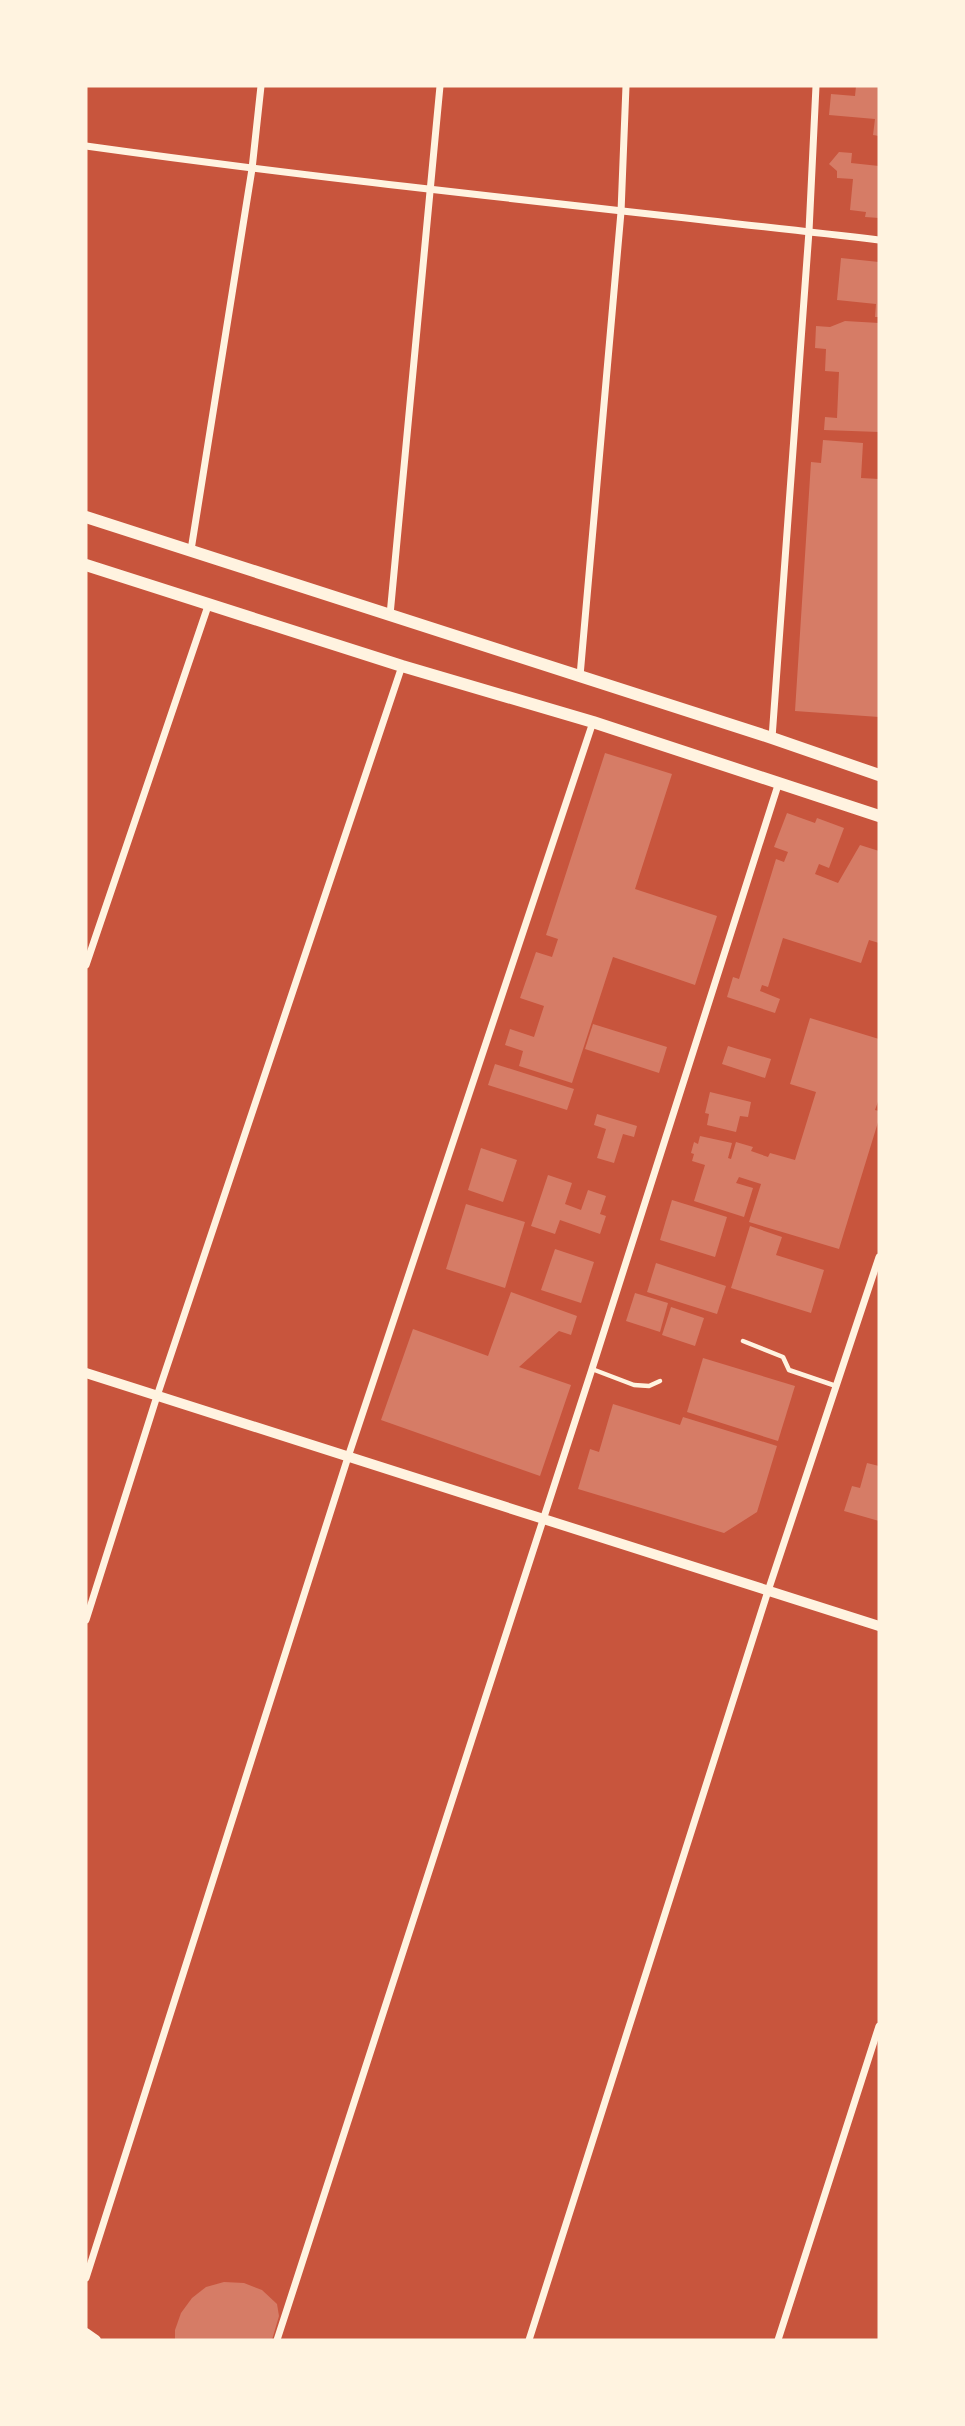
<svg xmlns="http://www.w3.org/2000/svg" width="965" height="2426" font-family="Merriweather,serif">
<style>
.building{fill:#d67c66}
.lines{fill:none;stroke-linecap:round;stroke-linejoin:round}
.service{stroke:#fff3e0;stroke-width:4.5}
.minor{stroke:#fff3e0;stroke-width:7}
.tertiary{stroke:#fff3e0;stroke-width:10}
.primary{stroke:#fff3e0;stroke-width:12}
</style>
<rect width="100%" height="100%" fill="#c8553d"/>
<g class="building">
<path d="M856 86H879V136L873 135 875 119 829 115 831 94 855 96Z"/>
<path d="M839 152 852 153 851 163 879 166V218L865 217 866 212 850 210 853 179 837 178V171L829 164Z"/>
<path d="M841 258 879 262V317H875L876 304 837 300Z"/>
<path d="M845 321 879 323V432L824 430 825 417 837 418 839 372 825 371 826 349 815 348 816 326 830 327Z"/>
<path d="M823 440 863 443 861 478 879 479V717L795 711 811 462 821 463Z"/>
<path d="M605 753 672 774 635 889 717 916 695 985 613 957 572 1083 519 1066 523 1051 505 1045 510 1029 534 1037 544 1006 520 998 536 952 552 957 558 939 546 935Z"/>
<path d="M787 813 815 823 817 818 844 828 829 868 819 864 815 874 838 883 860 845 879 851V943L869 940 861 963 783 938 768 987 762 985 760 991 780 999 775 1013 727 997 733 977 739 979 776 859 784 862 788 852 774 847Z"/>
<path d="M810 1018 879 1039V1099L875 1110 879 1111V1119L839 1249 749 1222 761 1184 739 1177 736 1183 753 1188 744 1217 694 1201 705 1165 692 1161 694 1154 691 1153 694 1142 698 1144 700 1136 732 1143 728 1158 731 1159 736 1142 753 1147 751 1151 768 1157 770 1153 795 1160 816 1092 790 1084Z"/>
<path d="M593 1024 667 1047 659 1073 585 1049Z"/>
<path d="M728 1046 771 1059 765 1078 722 1064Z"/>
<path d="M495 1064 574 1089 567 1110 488 1085Z"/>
<path d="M710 1092 751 1102 748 1117 740 1116 736 1132 707 1125 709 1114 705 1113Z"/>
<path d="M597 1114 637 1126 634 1137 623 1134 614 1163 597 1158 606 1129 594 1125Z"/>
<path d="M481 1148 517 1160 503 1202 468 1190Z"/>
<path d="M548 1175 572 1183 565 1204 581 1210 588 1190 606 1196 600 1214 606 1216 600 1234 560 1220 555 1234 531 1226Z"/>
<path d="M672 1200 727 1217 715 1257 660 1240Z"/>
<path d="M466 1204 525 1222 505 1288 446 1269Z"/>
<path d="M750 1226 782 1237 776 1255 824 1270 811 1313 731 1288Z"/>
<path d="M555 1249 594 1262 581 1303 541 1290Z"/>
<path d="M656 1263 726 1286 717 1314 647 1292Z"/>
<path d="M511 1292 577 1316 571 1335 559 1331 519 1367 571 1385 540 1476 381 1420 413 1329 488 1356Z"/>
<path d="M635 1293 668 1303 660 1332 626 1321Z"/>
<path d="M671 1307 704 1318 695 1346 662 1335Z"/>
<path d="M703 1358 795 1386 778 1441 687 1412Z"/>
<path d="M613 1404 680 1425 683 1417 777 1446 757 1512 724 1533 578 1489 590 1449 599 1452Z"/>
<path d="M867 1463 879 1466V1521L844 1511 852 1486 860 1488Z"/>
<path d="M224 2282 244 2283 262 2290 277 2304 279 2316 272 2340H175V2330L181 2313 192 2298 206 2287Z"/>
</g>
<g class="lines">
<g class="service">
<path d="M743 1341 783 1357 789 1370 836 1386"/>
<path d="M592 1369 634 1385 649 1386 660 1381"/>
</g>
<g class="minor">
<path d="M86 146C350 183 615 209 879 240"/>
<path d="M191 550 252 169 261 86"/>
<path d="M390 615 440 86"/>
<path d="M580 676 621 212 626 86"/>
<path d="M772 738 809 231 816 86"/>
<path d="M86 965 209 603"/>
<path d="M86 1620 157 1396 402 666"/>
<path d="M86 2278 348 1457 593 722"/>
<path d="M277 2340 592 1369 779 782"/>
<path d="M529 2340 768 1591 879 1257"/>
<path d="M778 2340 879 2026"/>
</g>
<g class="tertiary">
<path d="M86 1373 879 1626"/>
<path d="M86 2333 96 2340"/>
</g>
<g class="primary">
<path d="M86 517 772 738 879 775"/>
<path d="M86 565 402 666 593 722 879 816"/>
</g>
</g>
<rect width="965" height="2426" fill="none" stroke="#fff3e0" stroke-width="175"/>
</svg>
